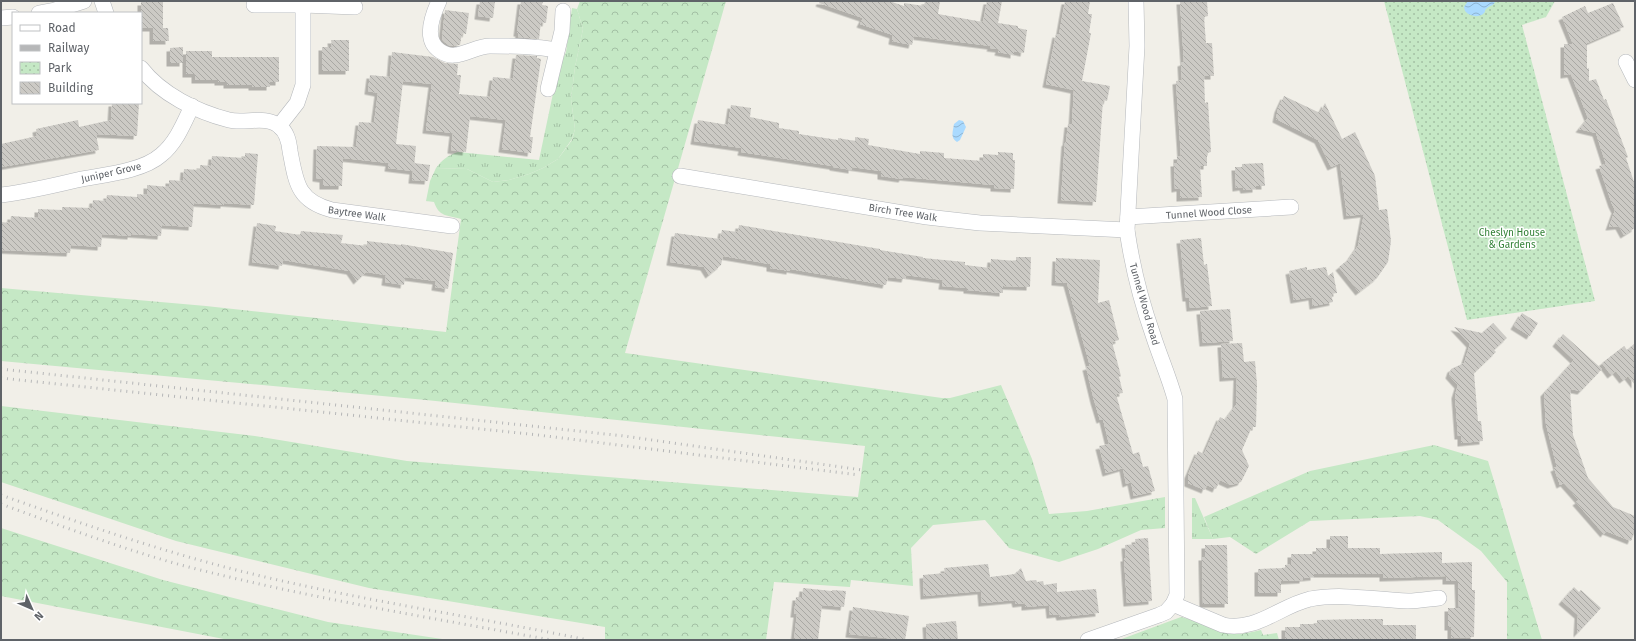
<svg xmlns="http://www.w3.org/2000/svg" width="1636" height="641" font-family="'Fira Sans',sans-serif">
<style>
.grass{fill:url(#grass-tufts)}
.forest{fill:url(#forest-crowns)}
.park{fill:url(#park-dots)}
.water{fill:url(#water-waves)}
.building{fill:url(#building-back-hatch);filter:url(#shadow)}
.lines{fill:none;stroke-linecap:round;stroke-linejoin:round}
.minor-casing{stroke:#b5b8bc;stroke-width:16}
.minor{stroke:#fff;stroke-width:15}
.rail{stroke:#b6b7b8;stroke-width:3;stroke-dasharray:1 5;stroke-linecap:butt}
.labels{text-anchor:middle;stroke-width:3;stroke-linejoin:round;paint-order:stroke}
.street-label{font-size:10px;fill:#5f6368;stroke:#fff}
.park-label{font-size:10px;fill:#348238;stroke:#fff}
</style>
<defs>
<pattern id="grass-tufts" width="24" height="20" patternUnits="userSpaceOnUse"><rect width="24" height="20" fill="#c5e8c5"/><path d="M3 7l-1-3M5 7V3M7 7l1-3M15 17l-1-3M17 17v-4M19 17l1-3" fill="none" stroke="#a3c0a4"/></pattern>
<pattern id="forest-crowns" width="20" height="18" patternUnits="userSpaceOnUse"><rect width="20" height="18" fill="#c5e8c5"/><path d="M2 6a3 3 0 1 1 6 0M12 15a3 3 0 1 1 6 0" fill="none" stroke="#a3c0a4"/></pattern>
<pattern id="park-dots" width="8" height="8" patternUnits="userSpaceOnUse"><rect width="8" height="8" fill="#c5e8c5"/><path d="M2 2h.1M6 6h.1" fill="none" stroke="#a3c0a4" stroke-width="1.8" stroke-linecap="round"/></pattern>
<pattern id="water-waves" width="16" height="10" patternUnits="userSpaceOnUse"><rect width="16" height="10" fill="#aadaff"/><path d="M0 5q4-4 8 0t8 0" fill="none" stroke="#8eb4d2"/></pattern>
<pattern id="building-back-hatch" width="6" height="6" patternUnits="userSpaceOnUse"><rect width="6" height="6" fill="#cccac5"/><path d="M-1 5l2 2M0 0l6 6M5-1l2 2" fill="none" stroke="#a9a8a4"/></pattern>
<filter id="shadow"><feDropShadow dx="-3.5" dy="3.5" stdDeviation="0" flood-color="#0004"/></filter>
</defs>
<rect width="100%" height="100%" fill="#f1efe8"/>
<g class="grass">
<path d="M572 8 577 9 583 29 575 67 571 99 575 129 572 139 558 159 543 168 529 174 509 180 493 182 467 169 436 168C442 160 448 155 458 152L539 160 555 84 559 68 566 52Z"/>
<path d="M1192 498H1195L1213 539H1192Z"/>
</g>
<g class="forest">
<path d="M580 1H726L625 353 942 398H950L1001 385 1032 459 1049 514 1087 511 1165 497V528L1141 530 1098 549 1059 562 1009 548 985 520 933 525 911 548 913 586 851 580 850 587 774 582 766 640H605V627L369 588 176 541 1 482V406L255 436 407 461 858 497 865 446 426 400 1 361V288L206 306 446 332 461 219C447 215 439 217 434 202L426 201 430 181 436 168 467 169 493 182 509 180 529 174 543 168 558 159 572 140 575 129 571 99 575 67 583 29 577 9Z"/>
<path d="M1434 445 1488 461 1542 640H1507V582L1481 551 1438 520 1420 516 1310 521 1256 554 1230 537 1213 539 1204 517 1310 471Z"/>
<path d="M1 528 163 580 328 622 449 640H229L1 596Z"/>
<path d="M1181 617C1199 621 1217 633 1235 634 1244 634 1252 632 1261 630L1263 635 1277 633 1279 640H1119Z"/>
</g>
<path class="park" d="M1384 1H1555L1546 17 1522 25 1595 301 1467 320Z"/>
<g class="water">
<path d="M1468 1H1494L1495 2C1493 6 1491 5 1487 8 1483 12 1487 10 1483 14 1478 18 1469 16 1465 11L1464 7Z"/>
<path d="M959 120 963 121 966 127 960 140 957 142C950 138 953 131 954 124Z"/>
</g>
<g class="building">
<path d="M480 1H495L493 18 478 16Z"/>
<path d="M521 1H543L542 5 548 6 546 23 541 22 539 39 518 37 519 33H517Z"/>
<path d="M820 1H889L904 6V3L924 6 925 1H940L938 14 983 22 987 1H1002L998 23 1018 26V28L1027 30 1024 53 1014 51V55L998 52 999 49 990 48 991 46 914 36 912 45 892 41 893 35 860 24 863 18 819 3Z"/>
<path d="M1065 1H1090L1088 14H1092L1089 33H1091L1082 81 1110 86 1107 101 1103 100 1096 202 1061 200 1065 142 1066 143 1068 124H1072L1074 90 1046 84 1056 34 1059 35Z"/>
<path d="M1180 1H1207L1208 16 1204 17 1206 43H1212L1214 76H1204L1205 103 1208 102 1211 152 1207 153V166H1200L1202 197 1180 198V188L1175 189 1174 163H1177V156H1181L1176 81 1182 80 1181 63 1184 62Z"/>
<rect x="141" y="2" width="22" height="26"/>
<path d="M1613 3 1624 27 1587 43V69L1589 68V81L1596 79 1604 100 1606 99 1628 157 1626 158 1635 185V228L1624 235 1619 226 1609 227 1615 210 1612 204 1599 166 1606 164 1596 133 1579 129 1588 118 1571 74 1564 75V44H1573L1562 17 1585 6 1588 13Z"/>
<path d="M445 10 469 13 466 34 462 33 460 45 450 46 442 40Z"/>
<path d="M153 28H168L169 41H153Z"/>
<path d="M331 40H349V71H322V47H332Z"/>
<path d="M183 47V63H170V48Z"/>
<path d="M186 51H212V57H279V82H270V87H252V85H227V82H218V80H195V74H186Z"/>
<path d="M392 52 433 57 445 63 458 64 457 75H461L459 94 490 97 493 77 513 79 516 55 537 56V58L541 59 530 137H533L531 153 502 149 506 120 470 116 466 152 451 150 453 133 426 130 432 84 403 81 396 144 416 146 414 168V163L430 165 428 181 412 180 413 171 388 168 389 163 343 158 342 186H323V179L316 178 317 146 356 147 359 122 374 123 378 93 368 91 370 75 390 77Z"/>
<path d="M1284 96 1320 113 1325 103 1342 139 1355 132 1375 176 1379 210 1387 209 1391 241 1388 262 1377 278 1359 292 1339 267 1349 259 1358 246 1364 214 1347 216 1340 163 1331 167 1318 140 1276 119 1278 109Z"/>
<path d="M112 103H139L137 136 96 134 99 150 1 167V144L37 136 36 129 78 120 79 127 111 120Z"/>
<path d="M731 105 751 108 750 117 779 123V128L799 131V134L838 140V138L855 141V137L869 139 868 145 920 154V151L944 153V158L983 161V154L998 155V152L1013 153V160H1015L1014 189 994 188V185L903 177 902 179 881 176V171L852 167V170L833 167V166L741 152 742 148 694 141 698 120 728 125Z"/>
<path d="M245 153 258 154 254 205 224 203V205L194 203 192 227 162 225 161 236 131 234V236L102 234 101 247 71 245 70 253 1 250V222L10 223 11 216 38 218V209L62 210V207L92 208 93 200 106 201 107 195 137 197V194L147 195V185L169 187V180L183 181 184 169 200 170V165L211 166 212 156 245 158Z"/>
<path d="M1263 163 1265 186H1256V189L1244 190 1243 187 1236 188 1235 167H1242V164Z"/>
<path d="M257 223 276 226 275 231 300 235 301 231 343 235 341 243 367 246V241L401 245V244L453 253 448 289 435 287 436 281 405 277 404 285 385 282 386 275 366 272 357 281 350 271 283 260 282 266 252 262Z"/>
<path d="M739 225 880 249V250L923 257V258L965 262V265L990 268 991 259 1016 261V257H1031L1030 287 1003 286V293L967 290V288L942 286 943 280 906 275 905 279 888 277 886 285 790 269V271L770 268V264L723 256 721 265 709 275 704 267 670 262 675 233 720 239 722 230 738 232Z"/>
<path d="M1201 238 1204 265 1207 264 1212 306 1190 308 1189 298H1186L1180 240Z"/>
<path d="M1056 258 1100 260 1098 303 1109 300 1119 340 1112 342 1121 376 1119 377 1123 393 1116 394 1133 454 1139 452 1143 467 1148 466 1155 491 1134 496 1131 482 1126 484 1123 468 1106 473 1099 446 1109 444 1103 419 1100 420 1094 400 1086 367 1090 366 1067 283 1055 282Z"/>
<path d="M1307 267V270L1326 267 1328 276 1333 272 1337 293 1331 294 1333 302 1313 306 1312 297 1294 300 1289 271Z"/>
<path d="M1230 309 1233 341 1203 343 1200 311Z"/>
<path d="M1522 313 1538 323 1530 336 1514 326Z"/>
<path d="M1493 323 1507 338 1494 350 1496 352 1474 373 1478 421H1481L1483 441 1461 443V436H1458L1455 395 1458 385 1449 375 1451 369 1464 363 1470 344 1454 327 1482 333Z"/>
<path d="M1563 334 1602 369 1581 391 1570 389 1573 435 1588 478 1613 507 1635 516V531L1631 541 1606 531 1604 534 1576 502 1579 500 1564 483 1560 485 1554 468 1557 467 1546 424 1544 393 1574 360 1556 343Z"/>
<path d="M1242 343 1244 362 1255 361 1257 384 1256 427H1252L1242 450 1249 466 1241 482 1231 485 1220 480 1216 489 1207 485 1205 490 1188 483V475L1198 451 1204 454 1220 417 1225 420 1236 405 1237 377 1223 378 1221 344Z"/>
<path d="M1635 343V385L1628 376 1623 380 1616 371 1611 375 1602 363 1624 346 1627 350Z"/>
<path d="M1330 536H1348V548H1380V554L1442 552V563L1472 562V590H1475L1474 637 1451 638V627H1448V608H1459L1458 581H1446V576L1383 578V574H1314V577L1303 578V580L1281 581V593H1258V569L1285 568V565L1291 564V554H1316V548H1330Z"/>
<path d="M1148 538 1152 601 1127 603 1124 558H1126L1125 545 1136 544 1135 539Z"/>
<path d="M1205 545H1227L1228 604H1203L1202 557H1205Z"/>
<path d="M988 564 990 577 1015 574 1021 568 1026 581 1036 580 1037 582 1043 581 1044 585 1057 583V592L1096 589 1099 613 1060 617 1059 614 1050 615 1049 605 1025 607V603L1016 604 1015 600 982 603 981 591 924 596 923 575 945 573 944 568Z"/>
<path d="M1574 587 1579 592 1581 590 1601 608 1577 634 1578 615 1562 601Z"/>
<path d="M803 588 832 591V590L846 591 844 607 822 605 818 640H794L797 614H794L796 597H802Z"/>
<path d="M853 607 909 616 905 640 849 634Z"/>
<path d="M1358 619H1383V625H1416V640H1285V627H1300V624H1317V620Z"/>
<path d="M956 621 958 640H927L926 624Z"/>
</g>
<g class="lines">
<defs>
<g id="minor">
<path d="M102 1 106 13"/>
<path d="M439 1C432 16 423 40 440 51 445 54 450 56 455 55 467 54 478 46 490 46 514 46 534 46 557 50"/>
<path d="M1136 1 1137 46 1127 230C1132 265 1141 301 1153 335 1160 357 1169 377 1175 399L1177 595 1173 604"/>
<path d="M254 5H303L355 7"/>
<path d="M39 13 55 10 84 1"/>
<path d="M1 18 13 17"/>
<path d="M1626 62 1635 80"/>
<path d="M141 68C161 94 197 112 229 120 244 124 266 115 279 126 287 132 289 141 290 151 296 182 297 201 332 210L452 226"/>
<path d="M548 89 562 31 563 11"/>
<path d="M279 126 297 103 303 85V5"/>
<path d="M680 176 927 217 980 223 1127 230"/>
<path d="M1 195C26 192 52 186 77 180 101 175 142 172 161 155 176 143 184 123 192 106"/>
<path d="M1128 217 1291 207"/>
<path d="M1088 640 1159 615 1166 612 1173 604 1223 625C1256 632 1280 606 1310 599 1343 593 1375 600 1408 601 1418 601 1429 599 1439 598"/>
</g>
</defs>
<use href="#minor" class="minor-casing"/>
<use href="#minor" class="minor"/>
<g class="rail">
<path d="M1 369 624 436 862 470"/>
<path d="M1 378 538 435 859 475"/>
<path d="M1 495C88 526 175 556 265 577 372 602 481 618 588 640"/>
<path d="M1 504C61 526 120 548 181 565 303 597 427 617 551 640"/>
</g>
</g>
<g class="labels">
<g class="street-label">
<text transform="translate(111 172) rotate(-13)" y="4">Juniper Grove</text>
<text transform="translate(903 212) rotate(9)" y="4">Birch Tree Walk</text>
<text transform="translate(1209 212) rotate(-4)" y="4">Tunnel Wood Close</text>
<text transform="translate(357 213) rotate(8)" y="4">Baytree Walk</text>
<text transform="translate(1145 304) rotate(74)" y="4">Tunnel Wood Road</text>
</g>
<g class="park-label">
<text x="1512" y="236">Cheslyn House<tspan x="1512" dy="12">&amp; Gardens</tspan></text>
</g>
</g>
<rect width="1636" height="641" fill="none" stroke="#5f6368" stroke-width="4"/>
<rect x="12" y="12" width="130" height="92" fill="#ffffff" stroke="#bfc1c3"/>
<rect x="20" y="25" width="20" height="6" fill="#ffffff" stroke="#bfc1c3"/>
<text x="48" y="32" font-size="12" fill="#5f6368">Road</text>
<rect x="20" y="45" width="20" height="6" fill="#b6b7b8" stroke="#bfc1c3"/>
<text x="48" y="52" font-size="12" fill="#5f6368">Railway</text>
<rect x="20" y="62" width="20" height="12" fill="url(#park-dots)" stroke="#bfc1c3"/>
<text x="48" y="72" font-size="12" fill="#5f6368">Park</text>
<rect x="20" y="82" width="20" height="12" fill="url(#building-back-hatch)" stroke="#bfc1c3"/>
<text x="48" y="92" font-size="12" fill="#5f6368">Building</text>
<g transform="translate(32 609) rotate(135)" stroke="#ffffff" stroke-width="3" paint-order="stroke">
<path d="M0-3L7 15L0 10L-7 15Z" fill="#5f6368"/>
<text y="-6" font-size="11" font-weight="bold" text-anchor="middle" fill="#5f6368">N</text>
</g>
</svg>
